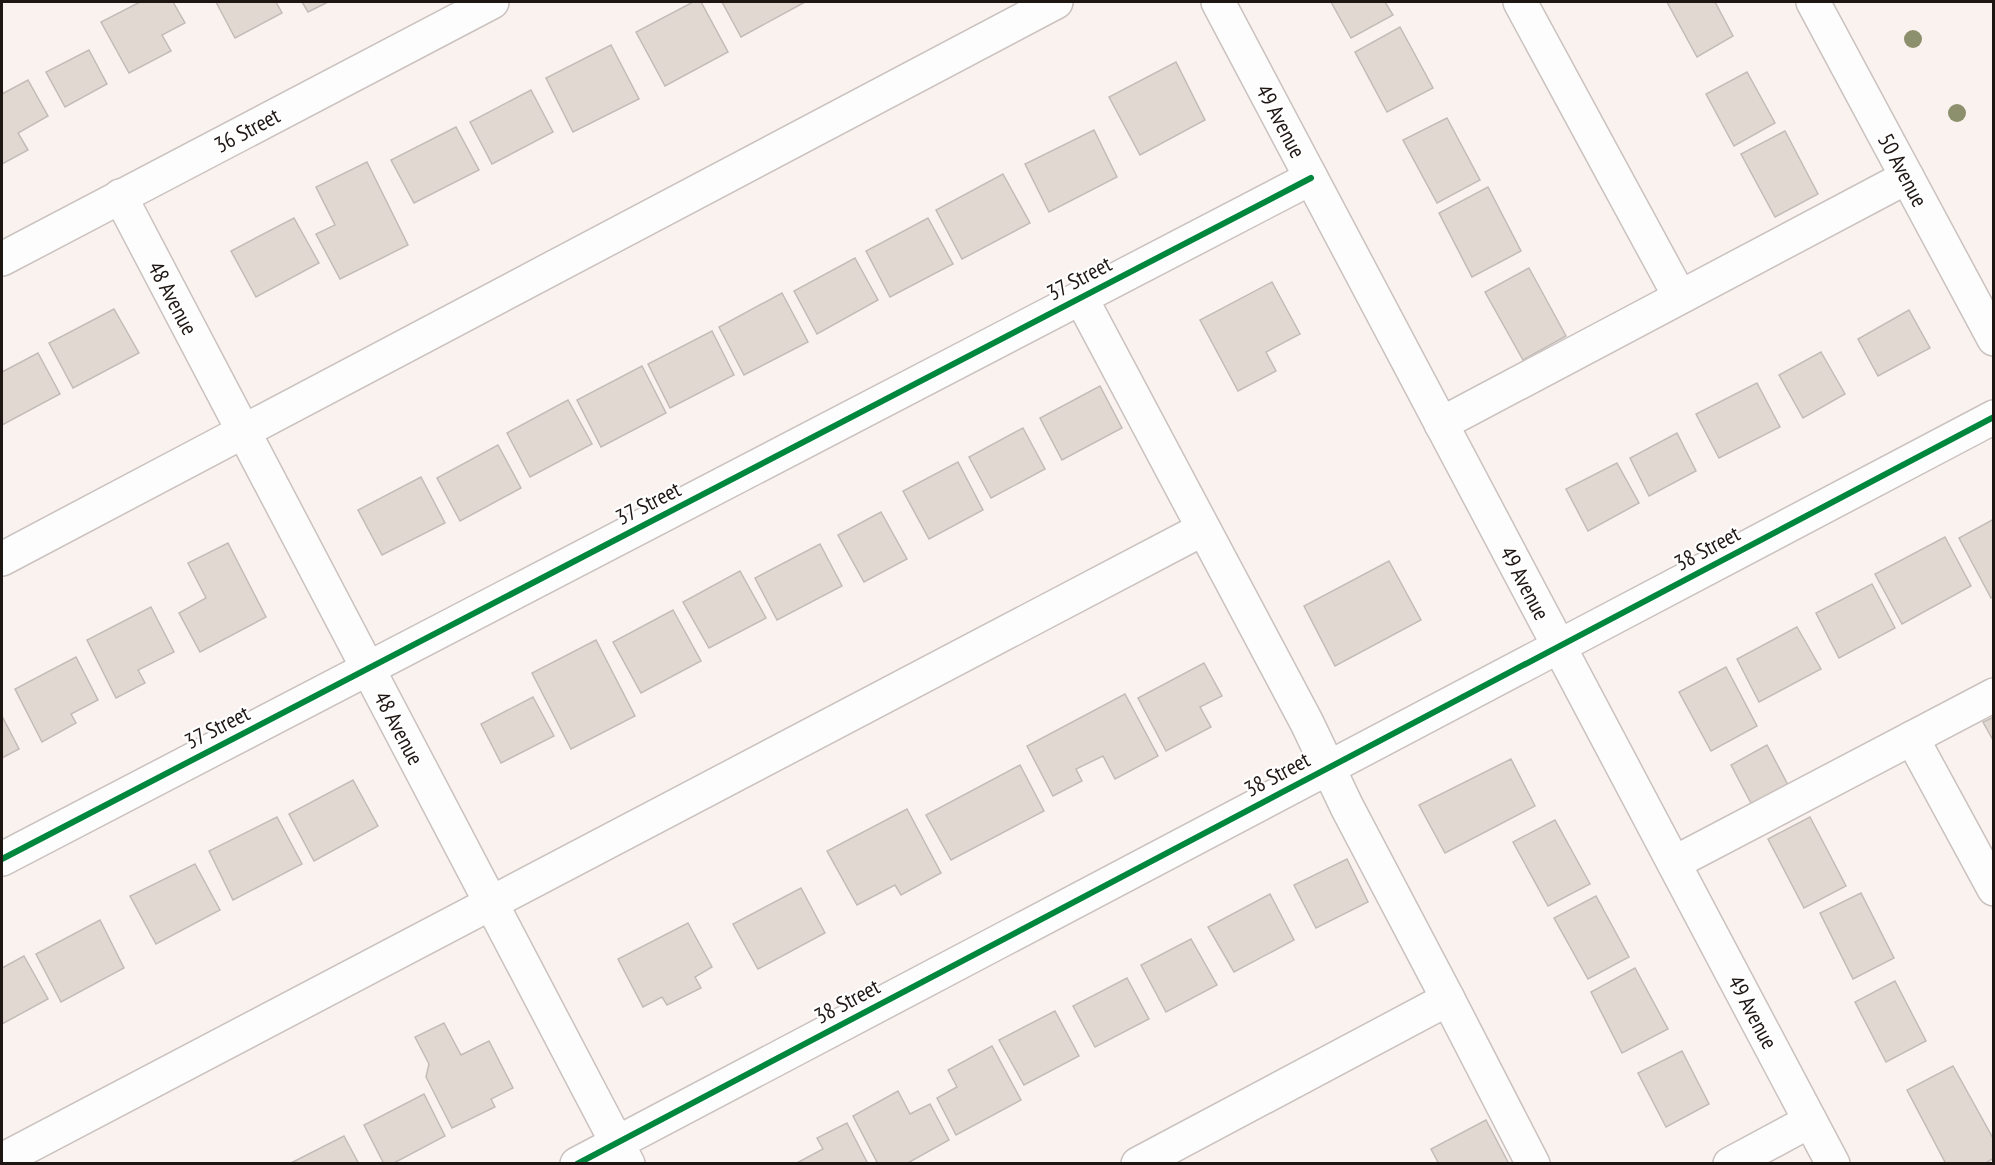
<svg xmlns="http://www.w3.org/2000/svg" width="1995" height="1165" font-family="'PT Sans Narrow',sans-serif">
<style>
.building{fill:#e2d8d2;stroke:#c2bcb8;stroke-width:1.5}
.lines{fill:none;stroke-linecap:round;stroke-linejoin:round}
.minor-casing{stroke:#cac2bf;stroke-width:36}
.minor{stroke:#fefdfd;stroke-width:33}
.cycleway-casing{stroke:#fff;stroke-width:10}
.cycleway{stroke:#00873e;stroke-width:6}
.tree{fill:#8d906d}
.labels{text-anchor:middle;stroke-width:4.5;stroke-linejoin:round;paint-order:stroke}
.street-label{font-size:22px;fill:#1e1613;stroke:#fff}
</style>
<rect width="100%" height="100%" fill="#faf2ef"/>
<g class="building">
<path d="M140 2H173L185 23 162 35 171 51 129 73 101 22Z"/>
<path d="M216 2H276L282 13 235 38Z"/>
<path d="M302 2H328L308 12Z"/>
<path d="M693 2H701L728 52 665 86 636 32Z"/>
<path d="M722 2H805L741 37Z"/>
<path d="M1331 2H1385L1393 15 1351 38Z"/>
<path d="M1667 2H1715L1733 36 1697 57Z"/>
<path d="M1400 27 1433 88 1387 112 1355 52Z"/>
<path d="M611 45 639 99 573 132 546 78Z"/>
<path d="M89 50 107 84 65 107 46 72Z"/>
<path d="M1176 62 1205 120 1140 155 1109 97Z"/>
<path d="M1747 72 1775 123 1734 146 1706 94Z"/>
<path d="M28 80 48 116 18 133 28 150 2 164V94Z"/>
<path d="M531 90 553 132 492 164 470 122Z"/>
<path d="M1447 118 1480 180 1437 203 1403 140Z"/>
<path d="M456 127 479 170 414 203 391 160Z"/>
<path d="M1094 130 1117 177 1049 212 1025 164Z"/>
<path d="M1785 131 1818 194 1775 217 1741 154Z"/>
<path d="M367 162 408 245 340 279 316 234 335 225 316 187Z"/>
<path d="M1003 174 1030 223 962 259 936 210Z"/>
<path d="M1488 187 1521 251 1472 277 1439 213Z"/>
<path d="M294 218 319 263 256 297 231 251Z"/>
<path d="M928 218 953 264 890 297 866 251Z"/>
<path d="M855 258 878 300 817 334 794 291Z"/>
<path d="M1529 268 1566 336 1523 360 1485 292Z"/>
<path d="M1272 282 1300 334 1266 352 1276 371 1238 391 1200 320Z"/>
<path d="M782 293 808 342 744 375 719 327Z"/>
<path d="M114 309 139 353 73 388 49 343Z"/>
<path d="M1909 310 1930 348 1878 376 1858 339Z"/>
<path d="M712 331 734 375 670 408 648 364Z"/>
<path d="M1821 352 1845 394 1803 418 1779 375Z"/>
<path d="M38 353 60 394 2 425V372Z"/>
<path d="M642 366 666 413 601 447 577 400Z"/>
<path d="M1757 383 1780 427 1719 458 1696 414Z"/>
<path d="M1100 386 1122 428 1062 460 1040 418Z"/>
<path d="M568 400 592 444 530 477 507 433Z"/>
<path d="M1023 428 1045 469 991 498 969 457Z"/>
<path d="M1677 433 1696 471 1649 496 1630 458Z"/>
<path d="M498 445 521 488 460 521 437 478Z"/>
<path d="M958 462 983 510 929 539 903 491Z"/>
<path d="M1617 463 1639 503 1588 531 1566 489Z"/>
<path d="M421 477 445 523 382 555 358 510Z"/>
<path d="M881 512 907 559 864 582 838 535Z"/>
<path d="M1994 519V596L1991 598 1959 538Z"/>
<path d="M1945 537 1971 586 1902 624 1875 574Z"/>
<path d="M228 543 266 617 200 652 179 613 206 598 188 563Z"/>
<path d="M820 544 842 586 777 620 755 578Z"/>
<path d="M1389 561 1421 620 1335 666 1304 606Z"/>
<path d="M740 571 766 618 709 648 683 602Z"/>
<path d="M1872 584 1895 628 1839 658 1816 613Z"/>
<path d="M151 607 174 652 138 670 145 683 116 698 87 640Z"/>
<path d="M673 610 701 661 641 693 613 642Z"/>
<path d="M1797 627 1821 669 1759 702 1737 659Z"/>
<path d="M596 640 635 716 571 749 532 673Z"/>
<path d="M76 657 98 700 71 714 76 723 42 742 15 689Z"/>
<path d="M1204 663 1222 696 1200 707 1211 727 1166 751 1138 698Z"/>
<path d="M1726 667 1757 726 1711 751 1679 692Z"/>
<path d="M1125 694 1158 756 1115 779 1103 756 1076 769 1082 781 1053 796 1027 746Z"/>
<path d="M533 697 554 736 501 763 481 724Z"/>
<path d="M2 716 19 749 2 758Z"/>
<path d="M1994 717V742L1983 722Z"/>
<path d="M1767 745 1788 785 1752 805 1731 765Z"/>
<path d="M1511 759 1535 806 1445 853 1419 805Z"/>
<path d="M1020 765 1044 811 951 860 926 815Z"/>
<path d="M353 780 378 826 314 861 289 814Z"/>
<path d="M907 809 941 873 901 895 895 885 857 905 827 851Z"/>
<path d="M277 817 302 864 233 900 209 851Z"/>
<path d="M1810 817 1846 886 1804 908 1768 839Z"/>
<path d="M1555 820 1590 884 1548 906 1513 842Z"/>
<path d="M1347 859 1368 902 1316 928 1294 885Z"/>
<path d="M195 864 220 910 156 944 130 896Z"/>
<path d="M801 888 825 933 758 969 733 924Z"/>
<path d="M1861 893 1894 958 1853 979 1820 913Z"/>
<path d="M1270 894 1294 940 1234 972 1208 927Z"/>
<path d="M1596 896 1629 957 1588 979 1554 918Z"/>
<path d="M100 920 124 968 61 1002 36 954Z"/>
<path d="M688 923 712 967 695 977 701 988 667 1005 662 997 643 1007 618 959Z"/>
<path d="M1191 939 1217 985 1166 1012 1141 965Z"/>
<path d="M24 956 48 999 2 1024V968Z"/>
<path d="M1635 968 1668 1029 1622 1053 1591 992Z"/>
<path d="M1127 978 1149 1019 1095 1047 1073 1006Z"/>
<path d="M1895 981 1926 1041 1886 1062 1855 1002Z"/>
<path d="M1055 1011 1079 1056 1024 1085 999 1040Z"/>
<path d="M444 1023 461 1055 489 1041 513 1088 491 1099 495 1107 452 1128 426 1077 429 1064 415 1037Z"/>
<path d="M992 1046 1021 1100 956 1135 937 1098 957 1087 948 1070Z"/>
<path d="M1682 1051 1709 1104 1666 1127 1638 1073Z"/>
<path d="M1953 1066 1994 1140V1158L1984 1164H1946L1907 1090Z"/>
<path d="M898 1091 910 1114 930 1104 949 1140 906 1164H878L853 1116Z"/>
<path d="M424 1094 445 1136 392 1164H384L364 1125Z"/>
<path d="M1486 1120 1509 1164H1439L1431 1149Z"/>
<path d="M847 1123 868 1164H795L823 1149 817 1138Z"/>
<path d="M344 1136 359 1164H289Z"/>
</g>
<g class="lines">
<defs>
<g id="minor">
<path d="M1218 2 1833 1164"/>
<path d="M1520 2 1680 297"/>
<path d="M1813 2 1994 339"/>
<path d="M120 196 628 1164"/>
<path d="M2 259 492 2"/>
<path d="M1081 298 1307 723 1347 807 1448 999"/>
<path d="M1441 424 1907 177"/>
<path d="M2 559 1056 2"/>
<path d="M1912 738 1994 889"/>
<path d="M2 859 1311 178"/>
<path d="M1674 863 1994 695"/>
<path d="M2 1160 1203 529"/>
<path d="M577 1164 1994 417"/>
<path d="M1138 1164 1448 999 1533 1164"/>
<path d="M1730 1164 1810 1121"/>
</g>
</defs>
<use href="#minor" class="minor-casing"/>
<use href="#minor" class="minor"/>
<defs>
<g id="cycleway">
<path d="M2 859 1311 178"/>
<path d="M577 1164 1994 417"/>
</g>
</defs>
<use href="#cycleway" class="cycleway-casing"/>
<use href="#cycleway" class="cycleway"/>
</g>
<g class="tree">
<circle cx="1913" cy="39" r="9"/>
<circle cx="1957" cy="113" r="9"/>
</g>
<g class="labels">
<g class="street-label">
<text transform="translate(1281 121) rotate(62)" y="8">49 Avenue</text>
<text transform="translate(247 130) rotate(-28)" y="8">36 Street</text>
<text transform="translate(1903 170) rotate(62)" y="8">50 Avenue</text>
<text transform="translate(1079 278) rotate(-28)" y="8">37 Street</text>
<text transform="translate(173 298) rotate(62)" y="8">48 Avenue</text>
<text transform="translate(648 503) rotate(-27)" y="8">37 Street</text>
<text transform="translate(1707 548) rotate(-28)" y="8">38 Street</text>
<text transform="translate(1525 583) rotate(62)" y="8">49 Avenue</text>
<text transform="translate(217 727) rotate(-27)" y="8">37 Street</text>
<text transform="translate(399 728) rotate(62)" y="8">48 Avenue</text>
<text transform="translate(1277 774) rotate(-28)" y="8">38 Street</text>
<text transform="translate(847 1001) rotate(-28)" y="8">38 Street</text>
<text transform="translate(1753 1012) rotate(62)" y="8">49 Avenue</text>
</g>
</g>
<rect width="1995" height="1165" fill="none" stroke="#1e1613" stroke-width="6"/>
</svg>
